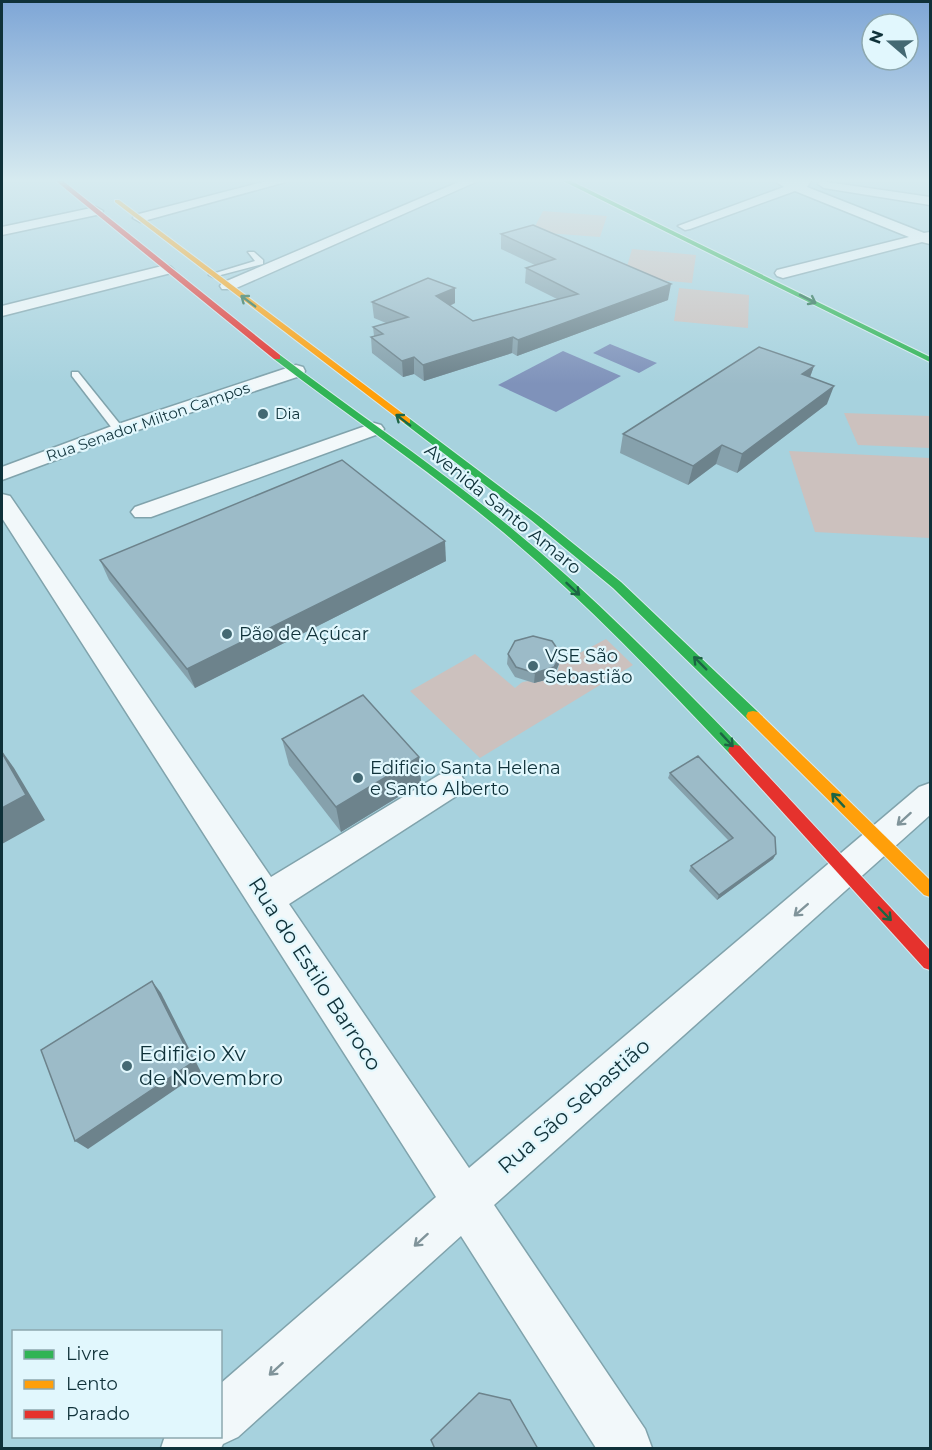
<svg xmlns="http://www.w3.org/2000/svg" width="932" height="1450" font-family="Montserrat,sans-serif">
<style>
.green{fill:#ccc1be}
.water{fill:#7f92ba}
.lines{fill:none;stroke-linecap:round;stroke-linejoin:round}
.lane-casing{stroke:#80a3ac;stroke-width:3}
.street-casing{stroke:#80a3ac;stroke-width:3}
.fast-casing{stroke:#d7ebf0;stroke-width:2}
.slow-casing{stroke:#d7ebf0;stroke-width:2}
.jam-casing{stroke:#d7ebf0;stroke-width:2}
.lane{fill:#f2f8fa;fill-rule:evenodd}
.street{fill:#f2f8fa;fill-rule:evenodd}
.fast{fill:#30b455;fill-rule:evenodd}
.slow{fill:#ff9f0a;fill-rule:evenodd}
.jam{fill:#e5322d;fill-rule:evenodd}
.wall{fill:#86a1ac}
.shaded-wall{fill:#6d838c}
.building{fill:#9cbbc8;stroke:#6d838c;stroke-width:1.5}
.oneway{stroke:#1c6544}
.oneway2{stroke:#80949a}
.poi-dot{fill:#446973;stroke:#e1f7fd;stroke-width:2}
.labels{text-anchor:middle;stroke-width:4.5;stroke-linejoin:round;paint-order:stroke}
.far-poi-label{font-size:15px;fill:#0f3139;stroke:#e1f7fd;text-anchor:start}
.far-street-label{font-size:15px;fill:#0f3139;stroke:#e1f7fd}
.street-label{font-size:18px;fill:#0f3139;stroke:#e1f7fd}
.poi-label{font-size:18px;fill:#0f3139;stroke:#e1f7fd;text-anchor:start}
.near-street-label{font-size:21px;fill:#0f3139;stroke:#e1f7fd}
.near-poi-label{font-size:21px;fill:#0f3139;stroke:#e1f7fd;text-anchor:start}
</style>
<rect width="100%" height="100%" fill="#a7d2de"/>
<g class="green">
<path d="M543 211 607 216 600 237 532 232Z"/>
<path d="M632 249 696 255 692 283 624 277Z"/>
<path d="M679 288 749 295 748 328 674 321Z"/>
<path d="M844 413 930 416V448L858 445Z"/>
<path d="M789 451 930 458V538L815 532Z"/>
<path d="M606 639 633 665 480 758 410 691 475 654 515 688C518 686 520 683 523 682 538 678 556 689 559 664Z"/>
</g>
<g class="water">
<path d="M610 344 657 363 639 373 593 353Z"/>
<path d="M563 351 621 376 556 412 498 385Z"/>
</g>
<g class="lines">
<defs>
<g id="lane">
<path d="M248 252H254L263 260V264L213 277 209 275 255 261Z"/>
<path d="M72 372H78L123 428V432H115L72 376Z"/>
</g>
<g id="street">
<path d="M267 181H289L140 222 133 218 135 215Z"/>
<path d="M461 181H478L234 289H222L220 286 222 283Z"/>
<path d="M775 181H811L807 187 924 233 930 232V244L922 242 783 278 777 276 775 273 777 270 909 237 795 191 690 229 685 230 678 226 784 187Z"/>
<path d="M820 181 930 197V205L824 188 818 184Z"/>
<path d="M96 207 103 211 101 214 2 235V227Z"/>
<path d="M166 265 171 267 174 270 171 273 2 316V306Z"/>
<path d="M296 365 303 367 305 371 303 375 126 434 2 480V467L112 426Z"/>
<path d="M374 423 381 425 384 429 381 433 151 517H135L131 512 135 507Z"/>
<path d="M2 494 10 496 271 877 439 775 450 771 461 775 466 784 461 793 289 904 469 1168 919 787 930 783V815L494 1205 645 1429 652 1448H596L461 1236 238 1437 223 1444 221 1448H161L165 1436H220V1384L436 1197 2 518Z"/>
</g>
<g id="fast">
<path d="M563 181H571L930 357V362Z"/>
<path d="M274 355H280C356 413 436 466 510 527 592 594 666 670 740 746L742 750 740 754H730C657 677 584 600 503 532 429 470 350 417 274 359Z"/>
<path d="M404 419H410L539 516 621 582 758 712 760 716 758 720H748L613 588 531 520 404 423Z"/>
</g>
<g id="slow">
<path d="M115 200H119L410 419V423H404L115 202Z"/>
<path d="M753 711 758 712 930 880V897L924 895 748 720 746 716 748 712Z"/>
</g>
<g id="jam">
<path d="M56 181H63L280 355V359H274Z"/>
<path d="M735 745 740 746 930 950V970L924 968 730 754 728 750 730 746Z"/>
</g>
</defs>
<use href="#lane" class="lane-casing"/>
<use href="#street" class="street-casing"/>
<use href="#fast" class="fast-casing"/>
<use href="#slow" class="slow-casing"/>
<use href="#jam" class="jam-casing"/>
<use href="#lane" class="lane"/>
<use href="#street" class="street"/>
<use href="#fast" class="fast"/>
<use href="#slow" class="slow"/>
<use href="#jam" class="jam"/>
</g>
<g class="wall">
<path d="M501 234 668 300 517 356 512 353 424 381 414 374 403 377 372 353 371 337 374 336 373 327 386 323 374 318 372 302 455 303 450 306 473 321 557 299 525 283 526 268 535 265 501 249Z"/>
<path d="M814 366 810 377 827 404 737 473 716 464 688 485 620 453 623 434Z"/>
<path d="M100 560 446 561 195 688 109 580Z"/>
<path d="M508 654 559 664 553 678 534 683 515 677 507 664Z"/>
<path d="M282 739 419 757 421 783 341 832 289 765Z"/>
<path d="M670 773 776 854 773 859 717 900 689 871 691 866 728 840 668 778Z"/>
</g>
<g class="shaded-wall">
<path d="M671 284 668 300 517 356 518 340Z"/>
<path d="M455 288V303L436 312V296Z"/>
<path d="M513 337 512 353 424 381 423 365Z"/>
<path d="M414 357V374L403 377 402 361Z"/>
<path d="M814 366 807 385 802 374Z"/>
<path d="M834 386 827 404 737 473 742 454Z"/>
<path d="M722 445 716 464 688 485 693 466Z"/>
<path d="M445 541 446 561 195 688 187 669Z"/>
<path d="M561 654 559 664 553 678 534 683 535 673Z"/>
<path d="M2 751 14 768 45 820 2 844Z"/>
<path d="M419 757 421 783 341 832 336 807Z"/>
<path d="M776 854 773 859 717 900 719 895Z"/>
<path d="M152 981 161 993 201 1072 88 1149 75 1141Z"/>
</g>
<g class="building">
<path d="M533 225 671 284 518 340 513 337 423 365 414 357 402 361 371 337 383 334 373 327 408 317 372 302 428 278 455 288 436 296 473 321 578 294 526 268 555 259 501 234Z"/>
<path d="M759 347 814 366 802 374 834 386 742 454 722 445 693 466 623 434Z"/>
<path d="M342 460 445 541 187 669 100 560Z"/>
<path d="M533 636 552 641 561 654 554 667 535 673 516 667 508 654 515 641Z"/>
<path d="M363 695 419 757 336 807 282 739Z"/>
<path d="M2 753 26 795 2 808Z"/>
<path d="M698 756 775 837 776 854 719 895 691 866 733 838 670 773Z"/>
<path d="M152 981 193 1062 75 1141 41 1050Z"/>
<path d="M479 1393 510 1400 538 1449H435L431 1440Z"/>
</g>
<defs><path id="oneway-shaft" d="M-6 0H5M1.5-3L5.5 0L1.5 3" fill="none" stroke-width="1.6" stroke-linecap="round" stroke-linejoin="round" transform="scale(1.5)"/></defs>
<g class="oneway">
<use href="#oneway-shaft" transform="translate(808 299) rotate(27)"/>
<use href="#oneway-shaft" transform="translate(248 301) rotate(-143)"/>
<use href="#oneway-shaft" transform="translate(403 420) rotate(-143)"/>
<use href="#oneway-shaft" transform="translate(573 589) rotate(43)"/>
<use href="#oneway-shaft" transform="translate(700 663) rotate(-135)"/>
<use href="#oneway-shaft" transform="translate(727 740) rotate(47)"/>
<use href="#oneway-shaft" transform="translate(838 800) rotate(-133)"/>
<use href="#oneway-shaft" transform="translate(885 914) rotate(46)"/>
</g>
<g class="oneway2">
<use href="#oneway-shaft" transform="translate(904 819) rotate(138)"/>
<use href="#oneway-shaft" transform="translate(801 910) rotate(139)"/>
<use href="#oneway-shaft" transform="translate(421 1240) rotate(138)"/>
<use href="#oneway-shaft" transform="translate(276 1369) rotate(138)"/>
</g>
<linearGradient id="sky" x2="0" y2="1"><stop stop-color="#7ea6d6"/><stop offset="0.47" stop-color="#d7ebf0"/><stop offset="1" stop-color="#d7ebf0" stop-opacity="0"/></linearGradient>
<rect width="932" height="384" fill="url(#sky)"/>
<g class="poi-dot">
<circle cx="263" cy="414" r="6"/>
<circle cx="227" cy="634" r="6"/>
<circle cx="533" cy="666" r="6"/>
<circle cx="358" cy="778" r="6"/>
<circle cx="127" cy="1066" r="6"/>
</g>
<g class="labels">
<g class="far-poi-label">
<text x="275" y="419">Dia</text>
</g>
<g class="far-street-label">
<text transform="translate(148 422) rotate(-19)" y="5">Rua Senador Milton Campos</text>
</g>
<g class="street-label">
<text transform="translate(503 509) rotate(39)" y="6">Avenida Santo Amaro</text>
</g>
<g class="poi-label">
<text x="239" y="640">Pão de Açúcar</text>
<text x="545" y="662">VSE São<tspan x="545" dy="21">Sebastião</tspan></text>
<text x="370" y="774">Edificio Santa Helena<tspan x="370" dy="21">e Santo Alberto</tspan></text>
</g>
<g class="near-street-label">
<text transform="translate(315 974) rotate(57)" y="7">Rua do Estilo Barroco</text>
<text transform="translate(574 1106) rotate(-41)" y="7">Rua São Sebastião</text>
</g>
<g class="near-poi-label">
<text x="139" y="1061">Edificio Xv<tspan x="139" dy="24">de Novembro</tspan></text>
</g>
</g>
<rect width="932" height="1450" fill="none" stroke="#0f3139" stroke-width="6"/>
<rect x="12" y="1330" width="210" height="108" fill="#e1f7fd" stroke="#8da8af" stroke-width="1.5"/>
<rect x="24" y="1350" width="30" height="9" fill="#30b455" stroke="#8da8af" stroke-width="1.5"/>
<text x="66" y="1360" font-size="18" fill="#0f3139">Livre</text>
<rect x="24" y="1380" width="30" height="9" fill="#ff9f0a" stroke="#8da8af" stroke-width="1.5"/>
<text x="66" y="1390" font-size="18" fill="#0f3139">Lento</text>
<rect x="24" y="1410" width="30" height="9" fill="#e5322d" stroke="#8da8af" stroke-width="1.5"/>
<text x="66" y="1420" font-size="18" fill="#0f3139">Parado</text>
<g transform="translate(890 42) rotate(290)"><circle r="28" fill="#e1f7fd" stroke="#8da8af" stroke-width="1.5"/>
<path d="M0-4.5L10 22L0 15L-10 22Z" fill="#446973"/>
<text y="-9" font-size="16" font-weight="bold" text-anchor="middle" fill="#0f3139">N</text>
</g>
</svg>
